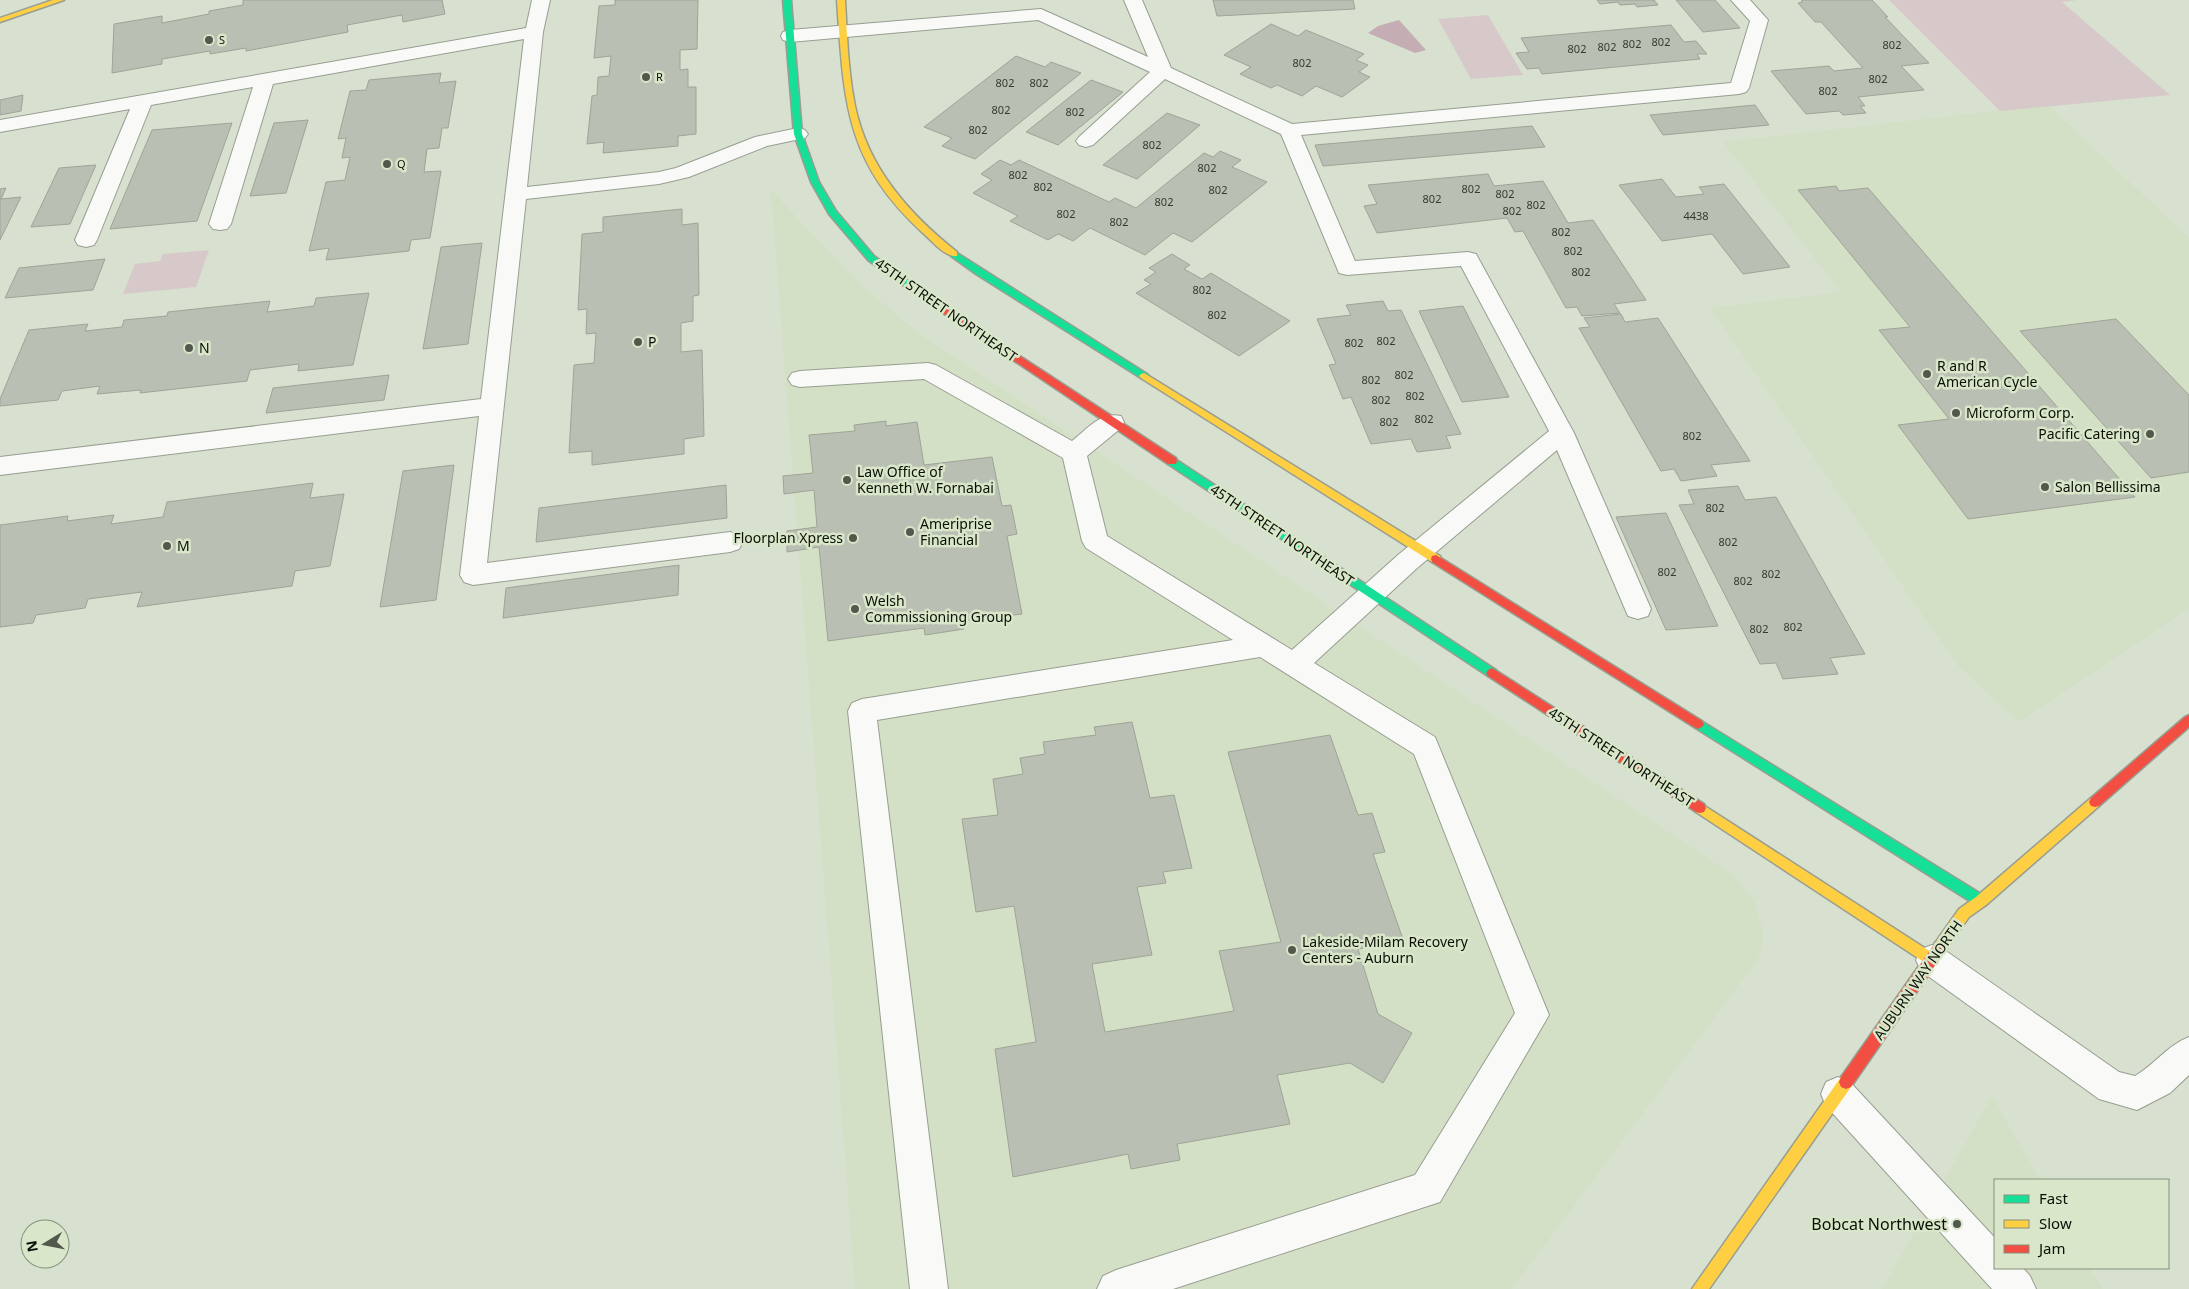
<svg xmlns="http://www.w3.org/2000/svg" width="2189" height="1289" font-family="'Noto Sans',sans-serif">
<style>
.built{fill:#d4e0c5}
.green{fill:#d7c9ca}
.water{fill:#c4aeb4}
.building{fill:#b9bfb2;stroke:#9ea497}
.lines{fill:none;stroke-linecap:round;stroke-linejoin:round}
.lane-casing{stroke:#989e91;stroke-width:2}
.fast-casing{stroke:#989e91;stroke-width:3}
.slow-casing{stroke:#989e91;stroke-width:3}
.jam-casing{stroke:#989e91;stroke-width:3}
.lane{fill:#f9faf8;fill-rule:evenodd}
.fast{fill:#16e098;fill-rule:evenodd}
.slow{fill:#ffcf43;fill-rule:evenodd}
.jam{fill:#f24e42;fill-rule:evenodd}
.poi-dot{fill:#53584c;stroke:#d9e6c9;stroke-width:2}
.labels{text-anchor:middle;stroke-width:5;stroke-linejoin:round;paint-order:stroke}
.far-poi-label{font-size:11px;fill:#0b0f06;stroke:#d9e6c9;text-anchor:start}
.number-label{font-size:11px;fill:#363b31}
.street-label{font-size:14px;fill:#0b0f06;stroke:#d9e6c9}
.poi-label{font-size:14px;fill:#0b0f06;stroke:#d9e6c9;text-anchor:start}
.near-poi-label{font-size:16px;fill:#0b0f06;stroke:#d9e6c9;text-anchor:end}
</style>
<rect width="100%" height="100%" fill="#d8e0cf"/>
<g class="built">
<path d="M2048 105 2189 238V609L2019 722 1958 666 1710 308 1841 292 1723 142Z"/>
<path d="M771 190 859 283 917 332 1733 875 1754 901 1764 935 1759 958 1512 1289H855Z"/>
<path d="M1992 1096 2040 1180H1995V1268H2090L2103 1289H1882Z"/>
</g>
<g class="green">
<path d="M1889 0H2077L2062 2 2170 95 2000 111Z"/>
<path d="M1488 15 1523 75 1471 79 1438 19Z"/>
<path d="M209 250 196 287 123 294 135 264 160 261 163 254Z"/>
</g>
<path class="water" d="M1399 20 1426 50 1415 53 1368 33 1378 26Z"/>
<g class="building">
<path d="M243 0H442L445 14 403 22 402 15 347 25 348 32 246 51V48L210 54V51L162 59V64L112 73 114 24 162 16V23L209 14V11L243 5Z"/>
<path d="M615 0H698L697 49 680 50V70L688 69V87H696V134L678 136V146L603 153 604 142 587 144 592 96 597 95 598 77 609 76 611 56 594 58 599 6 615 5Z"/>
<path d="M1213 0H1353L1355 9 1217 16Z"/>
<path d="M1597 0H1654L1658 5 1637 7 1635 4 1620 5 1618 2 1600 4Z"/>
<path d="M1676 0H1715L1740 28 1703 32Z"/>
<path d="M1801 0H1872L1888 17H1885L1929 63 1901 66 1924 90 1858 97 1865 106H1860L1866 113 1843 115 1839 111 1806 114 1771 71 1829 66 1834 71 1863 68 1821 22H1815L1798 3 1803 2Z"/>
<path d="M1271 24 1298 36 1306 30 1364 54 1356 60 1368 65 1359 72 1370 77 1342 97 1316 86 1302 96 1277 85 1271 88 1240 74 1251 67 1224 55Z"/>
<path d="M1671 25 1684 42 1696 41 1707 54H1697L1700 59 1542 74 1539 68 1527 69 1516 53 1529 52 1521 38Z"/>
<path d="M1016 56 1045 67 1051 62 1081 73 975 159 942 146 952 138 924 127Z"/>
<path d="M441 73 439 83 456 81 448 128H442L439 148 427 149 424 172 441 171 430 238 411 240 409 251 326 260 329 248 309 251 326 182 345 180 350 157 342 158 346 138 338 139 350 91 366 90 369 80Z"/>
<path d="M1091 80 1123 92 1058 145 1026 132Z"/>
<path d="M23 95 21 111 0 115V100Z"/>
<path d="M1755 105 1769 125 1663 135 1650 115Z"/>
<path d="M1167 113 1200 125 1137 179 1103 165Z"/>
<path d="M308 120 286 193 250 196 274 123Z"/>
<path d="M232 123 197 221 110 229 152 130Z"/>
<path d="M1532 126 1545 147 1323 166 1315 145Z"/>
<path d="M1220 151 1241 160 1232 167 1267 182 1192 242 1173 233 1145 255 1090 228 1073 241 1058 234 1048 240 1010 221 1018 216 973 193 992 180 981 174 1000 160 1011 165 1019 160 1109 202 1115 198 1136 208 1204 153 1213 157Z"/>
<path d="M96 165 70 224 31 227 59 168Z"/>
<path d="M1488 174 1494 186 1543 181 1568 223 1593 220 1646 300 1614 304 1620 313 1582 316 1577 307 1566 308 1523 231 1515 232 1507 218 1377 233 1364 206 1377 204 1368 185Z"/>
<path d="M1662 179 1676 197 1704 194 1699 187 1724 184 1790 267 1743 274 1712 234 1662 241 1619 185Z"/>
<path d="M1836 186 1839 191 1868 188 2135 497 1968 519 1898 425 1949 419 1879 330 1910 327 1798 190Z"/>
<path d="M6 188 1 199 21 197 0 240V189Z"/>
<path d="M682 209V225L698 223 699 295 693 296V321L681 323V352L702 350 704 436 684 439V454L592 465V451L569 453 574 365 594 363 596 333 586 334 587 309 578 310 582 234 603 232V217Z"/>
<path d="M482 243 468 344 423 349 441 247Z"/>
<path d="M1172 254 1190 265 1184 269 1202 279 1211 273 1290 321 1239 356 1136 293 1151 284 1144 280 1156 272 1149 268Z"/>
<path d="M105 259 93 290 5 298 19 268Z"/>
<path d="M369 293 353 365 298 371 299 364 250 370 247 381 140 393 141 390 97 394 100 386 62 391 58 400 0 406V399L29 330 88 324 85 331 122 327 124 320 167 316 168 312 270 301 267 312 314 306 316 298Z"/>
<path d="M1383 301 1388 311 1401 310 1461 434 1446 436 1451 448 1417 452 1411 439 1371 444 1351 397 1343 399 1329 365 1336 364 1317 319 1351 315 1346 305Z"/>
<path d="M1463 306 1509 397 1462 402 1419 311Z"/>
<path d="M1621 314 1625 322 1658 318 1750 461 1711 465 1717 476 1681 481 1674 469 1661 471 1579 328 1590 327 1584 318Z"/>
<path d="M2116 319 2189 395V472L2151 478 2020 331Z"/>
<path d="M389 375 384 400 266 413 273 388Z"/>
<path d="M886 421V426L917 422 924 465 992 457 1002 506 1011 505 1017 534 1007 536 1022 614 963 621 964 629 925 635 924 628 828 641 819 547 787 552V531L817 527 814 490 784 494 783 476 813 473 809 435 855 431 854 425Z"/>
<path d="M454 465 436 600 380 607 403 471Z"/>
<path d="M313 483 310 498 344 494 330 566 295 571 292 586 137 607 142 592 88 599 85 608 36 615 33 623 0 627V525L68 516 67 521 114 515 111 524 163 517 167 502Z"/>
<path d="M726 485 727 518 536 542 539 508Z"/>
<path d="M1738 486 1745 500 1776 497 1865 654 1830 658 1838 674 1783 679 1776 663 1760 664 1679 505 1694 504 1688 490Z"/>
<path d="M1666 513 1718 626 1666 630 1616 517Z"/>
<path d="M679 565 678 595 503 618 506 588Z"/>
<path d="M1132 722 1150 798 1174 795 1192 868 1163 872 1166 883 1137 887 1152 955 1092 964 1105 1032 1234 1011 1219 951 1281 942 1228 752 1330 735 1358 815 1372 813 1385 852 1373 854 1404 942 1358 949 1378 1014 1412 1033 1383 1083 1350 1063 1277 1075 1290 1124 1177 1144 1180 1160 1131 1169 1128 1154 1013 1177 995 1049 1036 1042 1014 906 976 912 962 819 998 815 993 779 1023 774 1020 758 1045 754 1043 742 1096 735 1094 727Z"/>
</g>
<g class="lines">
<defs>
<g id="lane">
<path d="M532 0H550L543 32 527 187 659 172 676 168 755 137 798 128 805 130 808 134 805 138 767 146 689 177 659 184 526 199 487 563 730 532 739 535 743 542 739 549 730 552 473 585 464 582 460 575 479 416 0 475V457L481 399 524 39 273 84 231 224 227 229 220 230 213 229 209 224 253 87 151 105 97 240 94 245 86 247 78 245 75 240 130 109 0 132V120L526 28Z"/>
<path d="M1124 0H1142L1171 68 1292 124 1731 83 1750 21 1731 0H1750L1768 20 1749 88 1746 92 1739 94 1301 135 1355 261 1468 252 1476 254 1574 433 1651 609 1648 616 1638 619 1628 616 1557 450 1416 569 1314 663 1435 737 1549 1015 1440 1202 1173 1289H1097L1103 1276 1116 1270 1415 1175 1515 1013 1414 754 1260 657 877 720 948 1289H910L848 711 852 703 862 699 1233 640 1086 548 1082 541 1063 458 924 379 800 387 792 385 788 379 792 373 800 371 928 363 936 365 1072 441C1086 430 1101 411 1121 416L1124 422 1121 428 1087 456 1107 536 1292 650 1398 555 1549 431 1461 266 1347 275 1339 273 1281 134 1165 79 1093 145 1086 147 1079 145 1076 141 1079 137 1150 72 1038 20 790 42 783 40 781 36 783 32 790 30 1041 9 1148 57Z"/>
<path d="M1932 945 1943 949 2119 1072 2135 1076C2154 1065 2168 1045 2189 1037V1075L2170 1093 2137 1110 2099 1099 1921 971 1916 960 1921 949Z"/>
<path d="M1838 1077 1850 1082 1995 1238V1268H2023L2030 1276 2036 1289H1992L1826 1106 1821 1094 1826 1082Z"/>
</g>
<g id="fast">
<path d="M783 0H791L802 134 819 182 836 211 874 256 928 295V299H922L868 260 829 214 811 182 794 134Z"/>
<path d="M954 251 1147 374 1149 376 1147 378H1141L976 274 951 256V252Z"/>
<path d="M1172 457 1496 670 1498 673 1496 676H1488L1168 464 1167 461 1168 458Z"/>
<path d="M1698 719 1986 897 1987 901 1986 905 1981 907 1976 905 1694 727 1692 724 1694 721Z"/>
</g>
<g id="slow">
<path d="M53 0H64L0 22V18Z"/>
<path d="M837 0H845C847 35 848 71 855 106 868 168 909 214 957 252V256C946 258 931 240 923 233 844 161 844 100 837 0Z"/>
<path d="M1144 373 1440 556 1441 559 1440 562H1432L1141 378 1139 376 1141 374Z"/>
<path d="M2095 797 2099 798 2101 802 2099 806 1986 905 1969 917 1945 951 1940 953 1935 951 1933 947 1935 943 1959 909 1976 897 2091 798Z"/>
<path d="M1700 803 1937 956 1939 960 1937 964 1932 966 1927 964 1696 812 1694 808 1696 804Z"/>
<path d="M1846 1075 1851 1077 1853 1082 1851 1087 1709 1289H1692L1841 1077Z"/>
</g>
<g id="jam">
<path d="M925 294 1176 458 1177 461 1176 464H1168L922 299V295Z"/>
<path d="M1436 555 1702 721 1704 724 1702 727 1698 729 1694 727 1432 562 1431 559 1432 556Z"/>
<path d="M1492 668 1704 804 1706 808 1704 812 1700 813 1696 812 1488 676 1486 673 1488 670Z"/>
<path d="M2189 715V727L2099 806 2095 807 2091 806 2089 802 2091 798 2185 717Z"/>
<path d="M1940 941 1945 943 1947 947 1945 951 1851 1087 1846 1089 1841 1087 1839 1082 1841 1077 1935 943Z"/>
</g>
</defs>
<use href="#lane" class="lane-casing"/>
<use href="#fast" class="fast-casing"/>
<use href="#slow" class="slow-casing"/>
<use href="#jam" class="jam-casing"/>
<use href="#lane" class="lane"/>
<use href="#fast" class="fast"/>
<use href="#slow" class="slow"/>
<use href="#jam" class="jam"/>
</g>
<g class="poi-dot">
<circle cx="209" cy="40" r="5"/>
<circle cx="646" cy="77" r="5"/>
<circle cx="387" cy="164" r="5"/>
<circle cx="638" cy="342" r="5"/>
<circle cx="189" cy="348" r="5"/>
<circle cx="1927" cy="374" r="5"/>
<circle cx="1956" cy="413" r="5"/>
<circle cx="2150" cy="434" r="5"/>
<circle cx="847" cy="480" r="5"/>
<circle cx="2045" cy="487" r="5"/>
<circle cx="910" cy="532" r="5"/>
<circle cx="853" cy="538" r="5"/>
<circle cx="167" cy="546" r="5"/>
<circle cx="855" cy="609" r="5"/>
<circle cx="1292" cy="950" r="5"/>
<circle cx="1957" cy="1224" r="5"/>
</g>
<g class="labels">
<g class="far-poi-label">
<text x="219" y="44">S</text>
<text x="656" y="81">R</text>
<text x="397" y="168">Q</text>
</g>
<g class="number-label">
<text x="1661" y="46">802</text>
<text x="1632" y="48">802</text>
<text x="1892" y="49">802</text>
<text x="1607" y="51">802</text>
<text x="1577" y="53">802</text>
<text x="1302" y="67">802</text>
<text x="1878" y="83">802</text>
<text x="1005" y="87">802</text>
<text x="1039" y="87">802</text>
<text x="1828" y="95">802</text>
<text x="1001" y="114">802</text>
<text x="1075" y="116">802</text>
<text x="978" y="134">802</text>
<text x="1152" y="149">802</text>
<text x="1207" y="172">802</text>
<text x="1018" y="179">802</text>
<text x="1043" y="191">802</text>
<text x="1471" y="193">802</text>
<text x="1218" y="194">802</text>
<text x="1505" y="198">802</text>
<text x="1432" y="203">802</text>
<text x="1164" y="206">802</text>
<text x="1536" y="209">802</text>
<text x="1512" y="215">802</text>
<text x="1066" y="218">802</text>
<text x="1696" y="220">4438</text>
<text x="1119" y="226">802</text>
<text x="1561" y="236">802</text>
<text x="1573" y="255">802</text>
<text x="1581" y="276">802</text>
<text x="1202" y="294">802</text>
<text x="1217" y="319">802</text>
<text x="1386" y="345">802</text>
<text x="1354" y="347">802</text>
<text x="1404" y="379">802</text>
<text x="1371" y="384">802</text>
<text x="1415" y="400">802</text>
<text x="1381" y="404">802</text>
<text x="1424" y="423">802</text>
<text x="1389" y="426">802</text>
<text x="1692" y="440">802</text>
<text x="1715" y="512">802</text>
<text x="1728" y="546">802</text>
<text x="1667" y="576">802</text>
<text x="1771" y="578">802</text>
<text x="1743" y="585">802</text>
<text x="1793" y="631">802</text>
<text x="1759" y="633">802</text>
</g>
<g class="street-label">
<text transform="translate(946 310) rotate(35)" y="5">45TH STREET NORTHEAST</text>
<text transform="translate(1282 535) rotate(34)" y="5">45TH STREET NORTHEAST</text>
<text transform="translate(1621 757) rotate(33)" y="5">45TH STREET NORTHEAST</text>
<text transform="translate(1918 980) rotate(-55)" y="5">AUBURN WAY NORTH</text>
</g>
<g class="poi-label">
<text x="648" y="347">P</text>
<text x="199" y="353">N</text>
<text x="1937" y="371">R and R<tspan x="1937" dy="16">American Cycle</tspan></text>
<text x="1966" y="418">Microform Corp.</text>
<text x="2140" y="439" text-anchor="end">Pacific Catering</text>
<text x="857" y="477">Law Office of<tspan x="857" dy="16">Kenneth W. Fornabai</tspan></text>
<text x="2055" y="492">Salon Bellissima</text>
<text x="920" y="529">Ameriprise<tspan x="920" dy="16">Financial</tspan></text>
<text x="843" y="543" text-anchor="end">Floorplan Xpress</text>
<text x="177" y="551">M</text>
<text x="865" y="606">Welsh<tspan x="865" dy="16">Commissioning Group</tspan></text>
<text x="1302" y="947">Lakeside-Milam Recovery<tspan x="1302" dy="16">Centers - Auburn</tspan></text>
</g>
<g class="near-poi-label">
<text x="1947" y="1230">Bobcat Northwest</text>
</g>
</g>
<rect x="1994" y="1179" width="175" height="90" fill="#d9e6c9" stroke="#87907b"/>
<rect x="2004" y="1195" width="25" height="8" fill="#16e098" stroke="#87907b"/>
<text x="2039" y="1204" font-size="15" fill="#0b0f06">Fast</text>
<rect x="2004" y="1220" width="25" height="8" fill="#ffcf43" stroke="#87907b"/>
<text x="2039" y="1229" font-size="15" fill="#0b0f06">Slow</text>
<rect x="2004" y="1245" width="25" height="8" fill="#f24e42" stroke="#87907b"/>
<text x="2039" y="1254" font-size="15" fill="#0b0f06">Jam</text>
<g transform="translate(45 1244) rotate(260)"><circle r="24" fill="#d9e6c9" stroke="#87907b"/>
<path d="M0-4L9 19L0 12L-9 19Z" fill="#53584c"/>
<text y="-8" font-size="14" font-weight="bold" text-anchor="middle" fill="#0b0f06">N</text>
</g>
</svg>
